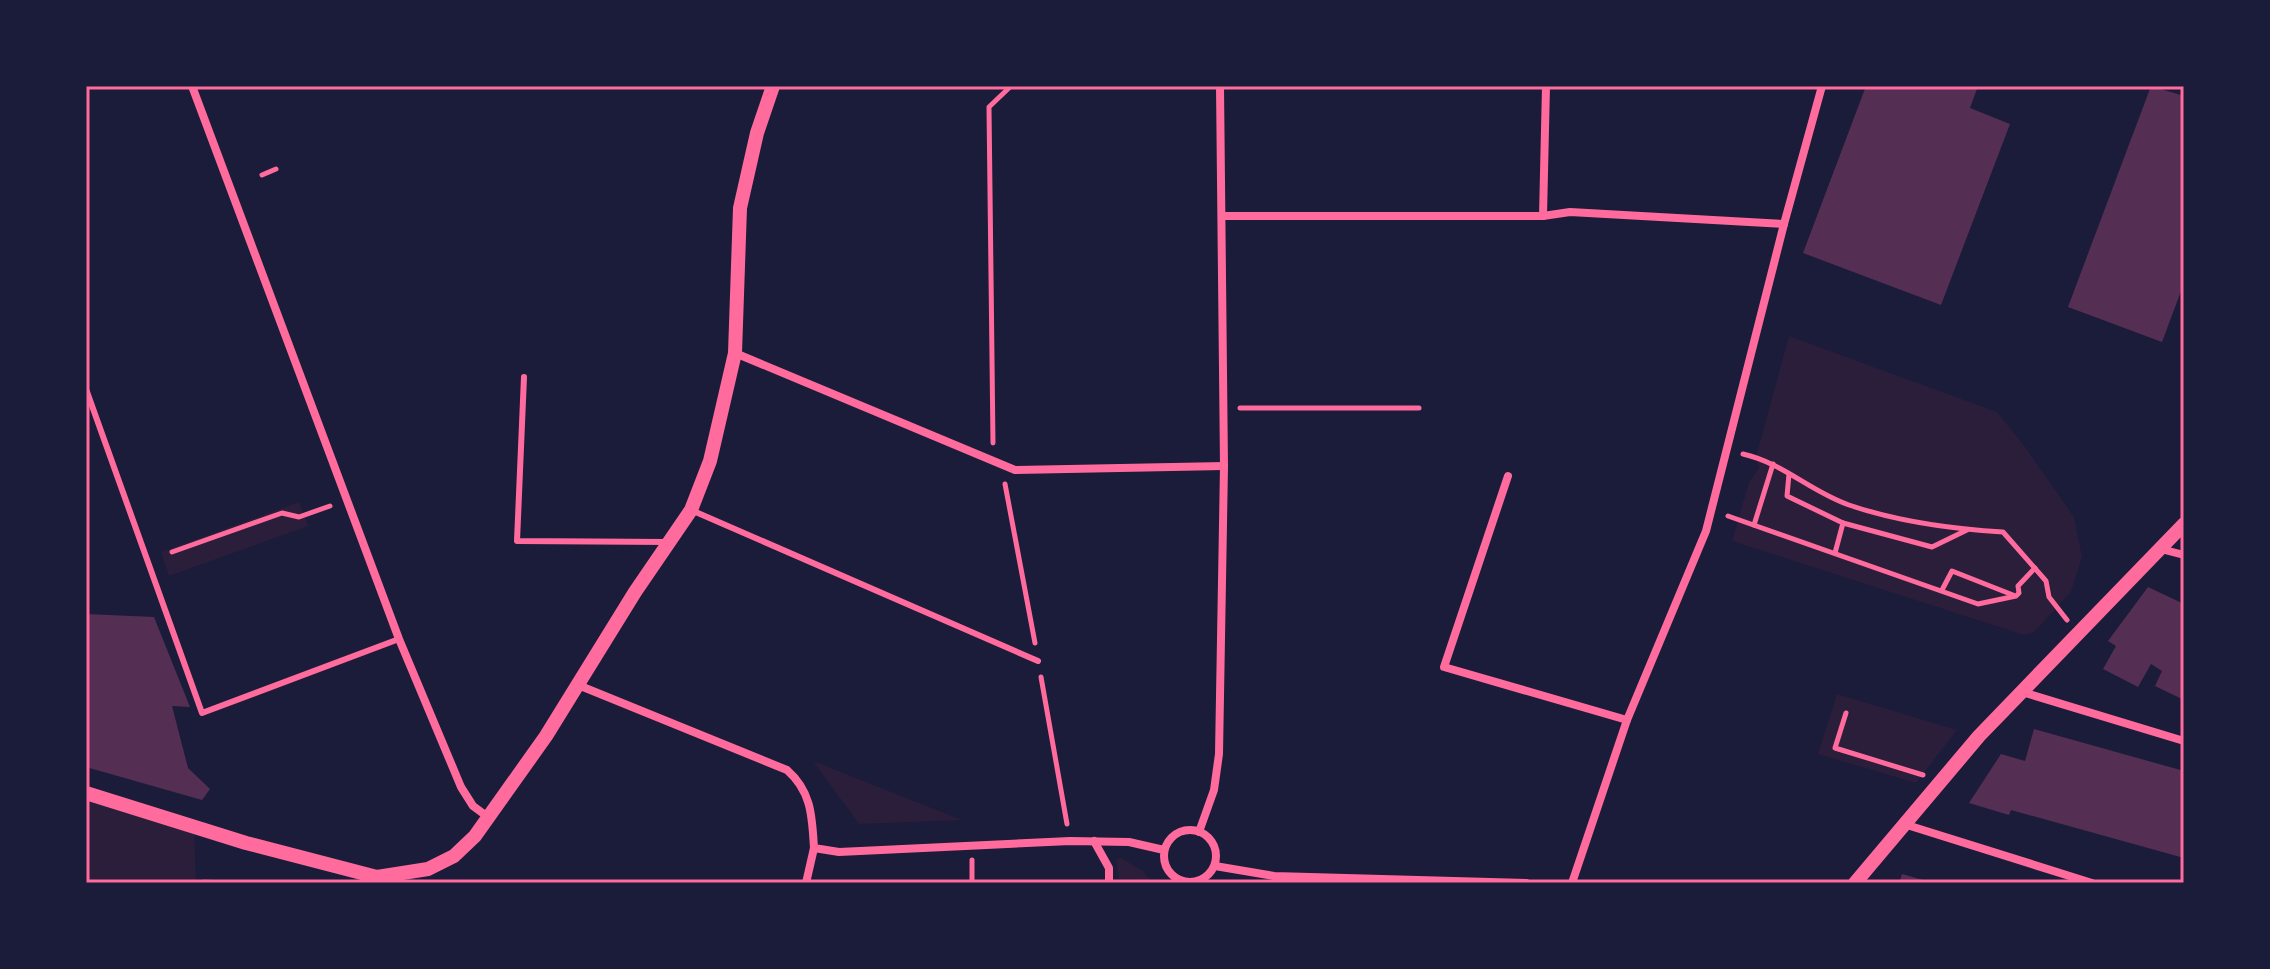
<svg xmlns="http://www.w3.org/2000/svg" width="2270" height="969" font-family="'Public Sans',sans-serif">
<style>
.green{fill:#2a1e3b}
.building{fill:#542f53}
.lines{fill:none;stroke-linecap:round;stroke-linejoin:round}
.path{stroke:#ff6b9d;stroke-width:5}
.service{stroke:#ff6b9d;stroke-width:6}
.minor{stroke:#ff6b9d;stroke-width:8}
.tertiary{stroke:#ff6b9d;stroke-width:14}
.neatline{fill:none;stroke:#ff6b9d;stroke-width:3}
</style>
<rect width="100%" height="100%" fill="#1b1b3a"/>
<g class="green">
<path d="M1789 336 1997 412 2026 448 2074 517 2082 557 2071 592 2034 632 2024 635 1732 541 1749 482 1759 468 1756 457Z"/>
<path d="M299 502 308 526 169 576 161 552Z"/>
<path d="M1837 694 1957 730 1916 783 1818 754Z"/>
<path d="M813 761 962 820 859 824Z"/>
<path d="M86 793 194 828 196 883H86Z"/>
<path d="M1121 858 1143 871 1153 883H1120L1116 859Z"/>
</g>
<g class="building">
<path d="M1866 86H1978L1970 108 2010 124 1941 305 1803 253Z"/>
<path d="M2151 86 2184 96V283L2162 342 2068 307Z"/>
<path d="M2148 587 2184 604V700L2155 686 2162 671 2151 664 2138 687 2103 669 2116 646 2108 641Z"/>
<path d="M86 614 154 617 190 707 172 706 188 768 210 789 202 800 86 767Z"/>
<path d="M2034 729 2184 771V858L2011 810 2009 815 1969 803 2001 754 2025 761Z"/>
<path d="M1902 874 1930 882V883H1899Z"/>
<path d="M203 879 227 881V883H203Z"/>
</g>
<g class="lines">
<g class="path">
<path d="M262 175 276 169"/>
<path d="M1240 408H1419"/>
<path d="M993 443 989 107 1011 86"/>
<path d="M1743 454C1783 463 1811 492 1849 505 1899 522 1952 529 2003 532L2046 581 2049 597 2067 620"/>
<path d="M1789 474 1787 496 1843 523 1932 547 1967 530"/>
<path d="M1005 484 1035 643"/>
<path d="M1728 516 1978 604 2016 596 2019 593 2018 586 2035 568"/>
<path d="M1754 525 1773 464"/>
<path d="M172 552 282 513 299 517 330 506"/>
<path d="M1835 553 1843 523"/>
<path d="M1942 590 1952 571 2013 595"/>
<path d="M1041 677 1067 824"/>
<path d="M1846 713 1835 748 1923 775"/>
<path d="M972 860V883"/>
</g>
<g class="service">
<path d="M524 377 517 541 668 542"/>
<path d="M86 389 202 713 399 639"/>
<path d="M691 510 1038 661"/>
</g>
<g class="minor">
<path d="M192 86 399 639 461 787 473 806 488 817"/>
<path d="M1222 216H1543L1570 212 1784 224"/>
<path d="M1543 216 1546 86"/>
<path d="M735 353 1015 470 1224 466"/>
<path d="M1508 476 1444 667 1627 720"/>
<path d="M2161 549 2184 555"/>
<path d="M578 685 787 770C812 792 812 817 814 848L839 852 1070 841 1129 842 1164 850"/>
<path d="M2022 692 2184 741"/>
<path d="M1907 825 2092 883"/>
<circle cx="1190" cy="856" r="26"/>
<path d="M1199 832 1214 790 1219 754 1224 466 1220 86"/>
<path d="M1094 841 1109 868V883"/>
<path d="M1215 866 1274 876 1526 883"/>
<path d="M806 883 814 848"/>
<path d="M1572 883 1627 720 1706 531 1784 224 1822 86"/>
</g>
<g class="tertiary">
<path d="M86 793 246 843 377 877 428 869 454 856 475 836 546 736 635 592 691 510 710 461 735 353 740 208 757 133 773 86"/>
<path d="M1855 883 1979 736 2184 524"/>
</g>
</g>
<rect width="2270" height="969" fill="none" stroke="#1b1b3a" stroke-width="176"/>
<rect x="88" y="88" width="2094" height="793" class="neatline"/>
</svg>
